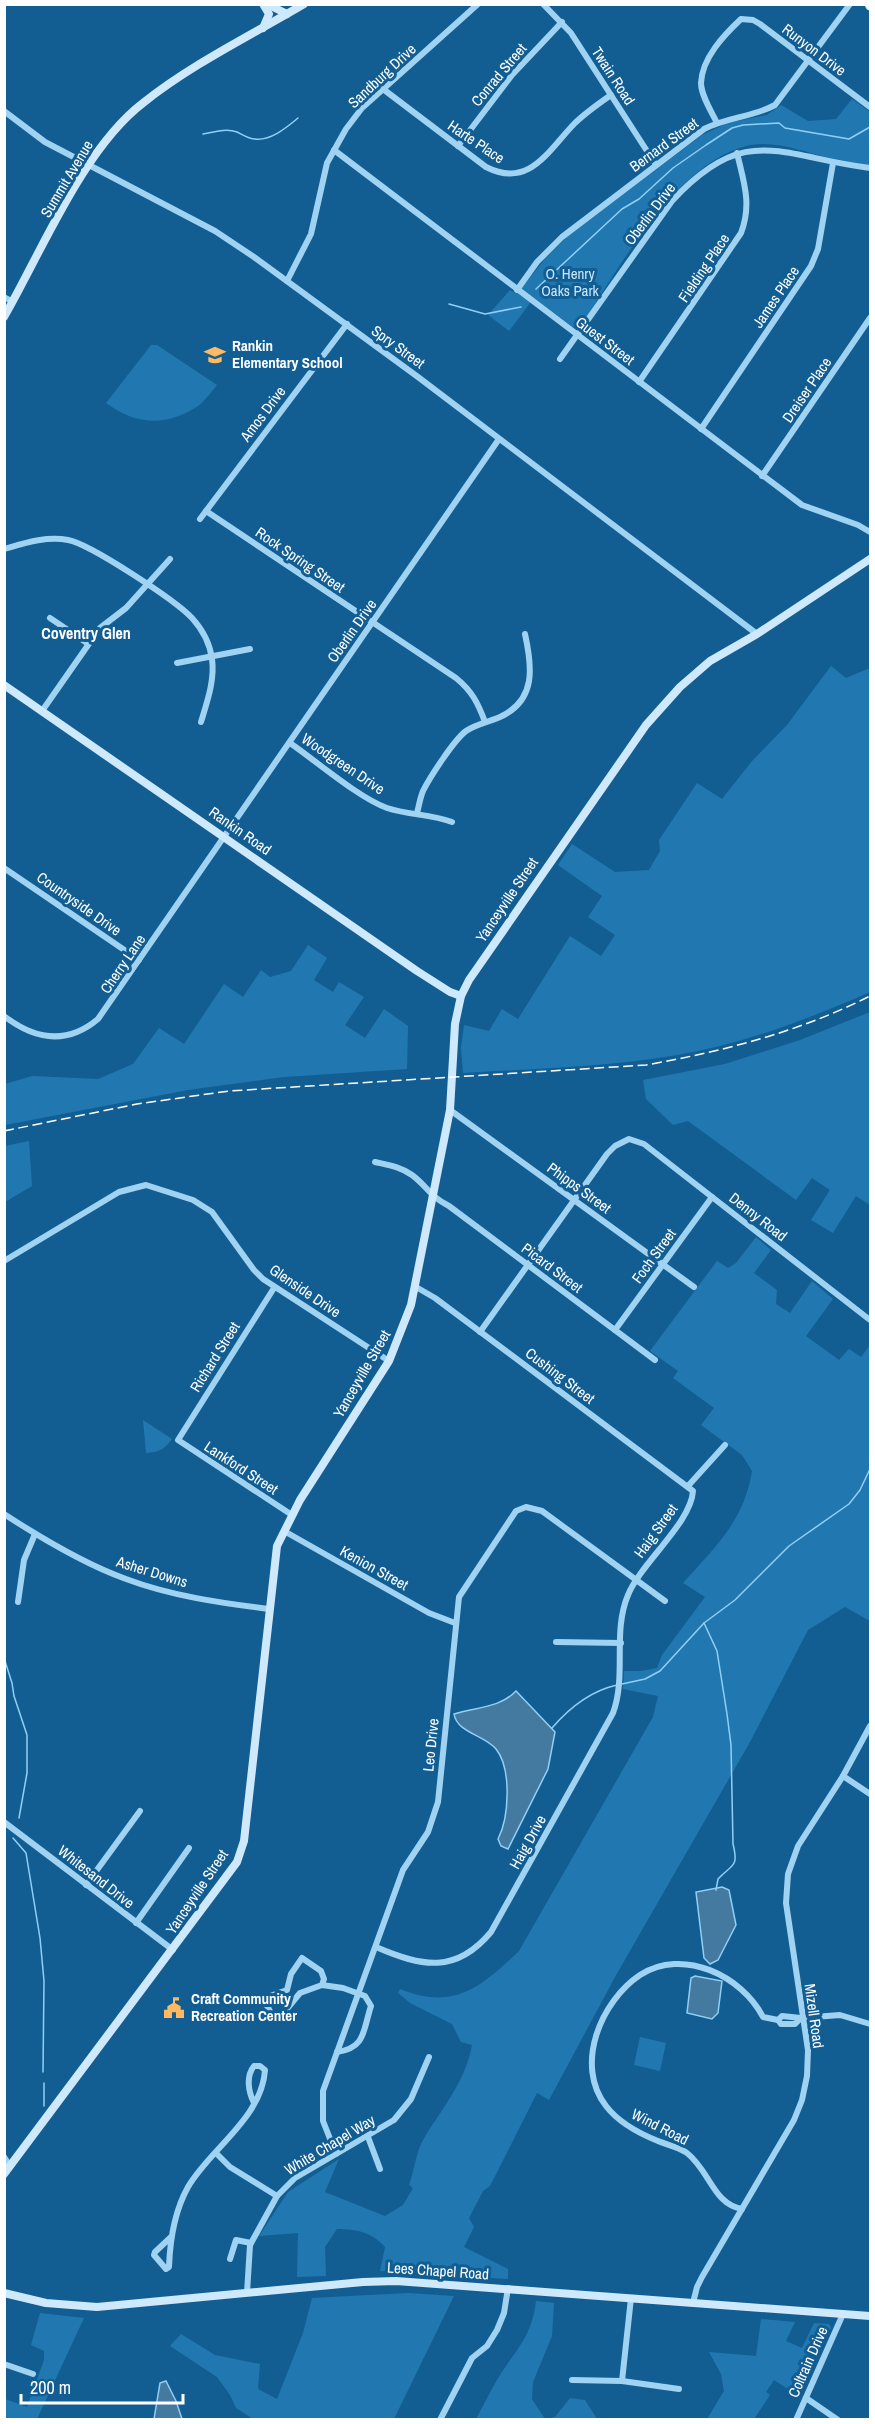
<svg xmlns="http://www.w3.org/2000/svg" width="875" height="2424" font-family="'Archivo Narrow',sans-serif">
<style>
.green{fill:#2178b0}
.water{fill:#447aa0;stroke:#92cff6;stroke-width:1.5}
.lines{fill:none;stroke-linecap:round;stroke-linejoin:round}
.stream{stroke:#92cff6;stroke-width:1.5}
.street{stroke:#a0d2f2;stroke-width:6}
.secondary{stroke:#cfe9fc;stroke-width:8}
.primary{stroke:#ebf6ff;stroke-width:9}
.rail{stroke:#fff;stroke-width:1.5;stroke-dasharray:10 4.5;stroke-linecap:butt}
.labels{text-anchor:middle;stroke-width:6;stroke-linejoin:round;paint-order:stroke}
.street-label{font-size:15px;fill:#fff;stroke:#125e93}
.park-label{font-size:15px;fill:#c7e8fd;stroke:#125e93}
.poi-label{font-size:15px;font-weight:bold;fill:#fff;stroke:#125e93;text-anchor:start}
.neighbourhood-label{font-size:16px;font-weight:bold;fill:#fff;stroke:#125e93}
</style>
<rect width="100%" height="100%" fill="#125e93"/>
<g class="green">
<path d="M852 99 870 112V165C857 163 843 161 830 158 808 153 786 144 763 144 685 145 618 271 579 328L573 327 534 298 509 331 488 315 510 290 517 294 544 260 568 236 702 135 728 123 767 115 781 105 808 121 836 119Z"/>
<path d="M151 345H157L217 385C211 392 205 401 198 406 166 427 136 425 106 403Z"/>
<path d="M831 666 846 678 870 668V992C815 1016 757 1039 698 1051 621 1067 541 1068 463 1073L461 1048 464 1025 489 1031 502 1009 518 1019 570 936 601 956 615 935 588 917 602 896 558 865 572 844 615 872 649 870 660 851 659 840 697 783 722 799 752 761 787 725Z"/>
<path d="M308 945 327 958 314 980 333 992 339 982 364 997 345 1025 365 1038 384 1009 408 1026 407 1069 284 1077 188 1090 5 1125V1084L32 1076 98 1079 133 1064 159 1028 184 1044 224 984 243 997 261 970 270 977 291 971Z"/>
<path d="M870 1012V1205L856 1196 833 1233 811 1220 830 1190 812 1178 796 1200 688 1121 673 1125 646 1099 643 1080 725 1064 800 1040Z"/>
<path d="M29 1141 32 1186 5 1202V1146Z"/>
<path d="M756 1237 771 1250 754 1273 777 1290 776 1304 790 1313 812 1281 833 1299 806 1336 839 1360 849 1349 861 1357 870 1345V1621L845 1607 808 1630 750 1742 615 1977 549 2100 537 2093 490 2186 483 2191 469 2218 474 2227 464 2247 508 2269V2279L380 2271 385 2247C372 2232 356 2229 337 2229L325 2247 326 2276 297 2277 298 2233 259 2236 288 2192 339 2159 325 2192 385 2216 403 2205 413 2188 409 2185C414 2171 416 2153 423 2140 442 2108 465 2083 472 2045L461 2042 452 2024 410 2003 398 1993 400 1989C454 2011 481 1987 519 1951L653 1717 658 1696 623 1689 624 1671H641L657 1668 662 1655 705 1597 683 1583C716 1546 744 1521 752 1471L742 1455 701 1425 714 1408 673 1378 678 1371 650 1351 717 1261 728 1268 736 1263Z"/>
<path d="M143 1420 172 1439C164 1450 159 1452 146 1453Z"/>
<path d="M640 2037 666 2043 660 2071 634 2065Z"/>
<path d="M408 2293 454 2296 394 2419H253L236 2408 230 2395 217 2377 170 2346 181 2334 215 2355 260 2364 258 2389 277 2399 303 2333 312 2298Z"/>
<path d="M536 2301 554 2303 552 2336 533 2382 532 2399 545 2419 555 2417 570 2398 585 2400 597 2419H476C485 2403 493 2385 504 2369 521 2344 532 2333 536 2301Z"/>
<path d="M40 2313 84 2318 37 2419H5V2399L27 2407 44 2360V2351L31 2345Z"/>
<path d="M761 2319 795 2322 786 2341 802 2348 814 2323 829 2324 831 2328 800 2397 774 2380 766 2392 770 2395 754 2419H707L724 2391 721 2374 709 2352 756 2356Z"/>
</g>
<g class="water">
<path d="M516 1691 555 1732 548 1769 508 1849 501 1846 498 1839C509 1818 512 1769 496 1749 485 1735 457 1733 454 1714 476 1707 500 1708 516 1691Z"/>
<path d="M722 1887 729 1890 736 1925 718 1960 710 1964 704 1958 696 1892Z"/>
<path d="M695 1976 722 1981 718 2013 712 2019 687 2013 691 1978Z"/>
<path d="M166 2381 176 2401 182 2419H154L160 2383Z"/>
</g>
<g class="lines">
<g class="stream">
<path d="M203 134C214 132 226 128 237 132 243 135 249 139 255 139 271 141 287 127 298 118"/>
<path d="M536 289 622 209 639 199 673 168 706 145 732 128 743 125 779 123 785 128 849 139 870 127"/>
<path d="M449 304 485 314 521 307"/>
<path d="M704 1623 717 1651 727 1714 731 1745 733 1844C739 1868 732 1864 718 1879L716 1890"/>
<path d="M4 1658 12 1683 14 1696 27 1735V1773L19 1818"/>
<path d="M622 1684 645 1679 660 1671 704 1623 735 1600 789 1546 849 1504 860 1490 870 1469"/>
<path d="M552 1728C570 1707 590 1691 617 1685"/>
<path d="M13 1838 26 1853 40 1938 44 1981 43 2072"/>
<path d="M44 2083V2106"/>
</g>
<g class="street">
<path d="M543 4 571 33 656 165"/>
<path d="M383 89 486 167C529 189 548 151 574 124 585 113 598 104 611 95"/>
<path d="M4 111 45 142 215 231 254 257 418 377 757 634"/>
<path d="M717 123C711 111 701 95 701 83 702 58 724 35 741 19L753 20 760 24 870 107"/>
<path d="M458 146 512 75 562 22"/>
<path d="M334 150 802 505 858 525 870 532"/>
<path d="M287 281 311 234 327 163 346 129 362 108 478 4"/>
<path d="M517 290 537 262 562 237 704 129C727 117 753 117 775 105L850 4"/>
<path d="M4 297 13 302"/>
<path d="M560 359 672 201C746 121 780 157 870 168"/>
<path d="M639 382 741 233C752 204 744 183 737 153"/>
<path d="M701 429 811 266 818 249 833 163"/>
<path d="M762 476 870 318"/>
<path d="M206 511 456 678C472 691 478 703 485 722"/>
<path d="M200 519 347 324"/>
<path d="M4 549C25 543 46 536 68 540 90 544 175 600 192 618 202 629 210 644 212 659 215 680 207 702 201 722"/>
<path d="M50 618 87 643"/>
<path d="M177 663 250 649"/>
<path d="M42 711 100 628 126 608 170 559"/>
<path d="M290 743C316 761 359 798 387 808 408 815 431 814 452 822"/>
<path d="M417 813C419 806 420 798 423 791 430 777 454 740 466 731 476 724 489 722 500 717 537 700 532 666 525 634"/>
<path d="M4 868 139 960"/>
<path d="M4 1016C35 1040 67 1045 98 1019L499 439"/>
<path d="M450 1110 694 1287"/>
<path d="M375 1162C388 1165 401 1167 412 1175 427 1186 429 1196 449 1206L655 1360"/>
<path d="M4 1261 119 1192 146 1185 193 1200 212 1212 254 1270 263 1279 389 1361"/>
<path d="M274 1288 178 1440 292 1515"/>
<path d="M615 1330 712 1197"/>
<path d="M480 1332 607 1154 615 1146 629 1139 644 1144 870 1320"/>
<path d="M688 1486 725 1445"/>
<path d="M4 1514C41 1538 84 1564 126 1579 171 1596 221 1603 269 1609"/>
<path d="M284 1531 429 1613 455 1623"/>
<path d="M18 1602 24 1560 35 1534"/>
<path d="M556 1642 621 1643"/>
<path d="M843 1776 870 1794"/>
<path d="M4 1822 173 1950"/>
<path d="M86 1885 140 1811"/>
<path d="M136 1923 189 1848"/>
<path d="M376 1947C422 1967 456 1974 491 1932L613 1713C627 1675 612 1633 628 1595 641 1563 691 1523 693 1491L435 1298 416 1287"/>
<path d="M322 1985 324 1979 321 1971 302 1958 291 1974 287 1990 270 1996 265 2002 273 2017 281 2016 300 1993 322 1985 343 1988 365 1996 371 2006C363 2030 366 2048 337 2052"/>
<path d="M801 2018 795 2024H781L778 2020 782 2016 801 2018 840 2015 870 2024"/>
<path d="M368 2137 380 2169"/>
<path d="M216 2153 230 2167 277 2196"/>
<path d="M336 2154 323 2121V2091L403 1870 428 1832 438 1802 459 1597 516 1511 526 1507 542 1511 665 1601"/>
<path d="M4 2157 10 2166"/>
<path d="M742 2209C713 2204 710 2171 687 2153 679 2147 667 2145 658 2141 638 2133 619 2123 606 2106 574 2065 601 2001 640 1975 683 1947 742 1976 763 2017L778 2020"/>
<path d="M171 2237 155 2252 154 2255 166 2269 169 2267C170 2239 174 2212 188 2187 210 2149 262 2118 265 2070L260 2066H254C246 2076 248 2091 254 2103"/>
<path d="M230 2259 236 2240 251 2243"/>
<path d="M247 2293 250 2245 277 2196 295 2178 394 2120 411 2099 429 2057"/>
<path d="M693 2303 697 2287 702 2277 794 2120 802 2100 807 2076 808 2050 786 1903 788 1874 798 1846 843 1776 870 1726"/>
<path d="M4 2364 33 2374"/>
<path d="M572 2380 622 2381 679 2389"/>
<path d="M622 2381 631 2298"/>
<path d="M806 2398 838 2420"/>
<path d="M440 2420 472 2358 487 2346 497 2330 504 2313 508 2288"/>
<path d="M796 2420 843 2314"/>
</g>
<g class="secondary">
<path d="M263 4 269 14 263 28"/>
<path d="M267 4 287 14"/>
<path d="M4 317C42 251 83 149 143 103 192 64 250 36 304 4"/>
<path d="M4 685 417 971 450 992 461 996"/>
<path d="M4 2174 237 1862 244 1841 277 1546 300 1500 389 1361 411 1305 450 1110 455 1024 461 996 469 980 646 725 680 687 710 661 757 634 870 559"/>
<path d="M4 2293 46 2303 97 2307 363 2282 396 2281 870 2316"/>
</g>
<path class="primary" d="M869 4 870 6"/>
<path class="rail" d="M4 1131 137 1104 229 1091 646 1065C724 1051 799 1032 870 996"/>
</g>
<defs>
<symbol id="school-bare" viewBox="-9 -9 18 18"><path d="M0-5L7-2L0 1L-7-2ZM-4 1L0 2.5L4 1V4Q0 6-4 4Z" fill="#ffb961" stroke="#125e93" stroke-width="2.5" paint-order="stroke"/></symbol>
<symbol id="civic-bare" viewBox="-9 -9 18 18"><path d="M-.6-6.5H3V-4.5H.6V-3L4-1V1h2V6H-6V1h2V-1L-.6-3ZM-1.2 2.5V6h2.4V2.5Z" fill="#ffb961" stroke="#125e93" stroke-width="2.5" paint-order="stroke"/></symbol>
</defs>
<g fill-rule="evenodd">
<use href="#school-bare" x="200" y="340" width="30" height="30"/>
<use href="#civic-bare" x="159" y="1993" width="30" height="30"/>
</g>
<g class="labels">
<g class="street-label">
<text transform="translate(814 50) rotate(37)" y="5">Runyon Drive</text>
<text transform="translate(499 75) rotate(-50)" y="5">Conrad Street</text>
<text transform="translate(382 76) rotate(-43)" y="5">Sandburg Drive</text>
<text transform="translate(613 76) rotate(57)" y="5">Twain Road</text>
<text transform="translate(476 142) rotate(34)" y="5">Harte Place</text>
<text transform="translate(664 145) rotate(-36)" y="5">Bernard Street</text>
<text transform="translate(67 179) rotate(-59)" y="5">Summit Avenue</text>
<text transform="translate(650 214) rotate(-53)" y="5">Oberlin Drive</text>
<text transform="translate(704 268) rotate(-56)" y="5">Fielding Place</text>
<text transform="translate(776 297) rotate(-56)" y="5">James Place</text>
<text transform="translate(605 341) rotate(37)" y="5">Guest Street</text>
<text transform="translate(398 347) rotate(36)" y="5">Spry Street</text>
<text transform="translate(807 390) rotate(-56)" y="5">Dreiser Place</text>
<text transform="translate(263 414) rotate(-53)" y="5">Amos Drive</text>
<text transform="translate(300 560) rotate(34)" y="5">Rock Spring Street</text>
<text transform="translate(352 631) rotate(-55)" y="5">Oberlin Drive</text>
<text transform="translate(343 764) rotate(34)" y="5">Woodgreen Drive</text>
<text transform="translate(240 831) rotate(35)" y="5">Rankin Road</text>
<text transform="translate(507 900) rotate(-56)" y="5">Yanceyville Street</text>
<text transform="translate(79 904) rotate(35)" y="5">Countryside Drive</text>
<text transform="translate(123 964) rotate(-56)" y="5">Cherry Lane</text>
<text transform="translate(579 1188) rotate(36)" y="5">Phipps Street</text>
<text transform="translate(758 1217) rotate(38)" y="5">Denny Road</text>
<text transform="translate(654 1256) rotate(-54)" y="5">Foch Street</text>
<text transform="translate(552 1268) rotate(37)" y="5">Picard Street</text>
<text transform="translate(305 1291) rotate(34)" y="5">Glenside Drive</text>
<text transform="translate(215 1357) rotate(-58)" y="5">Richard Street</text>
<text transform="translate(362 1374) rotate(-60)" y="5">Yanceyville Street</text>
<text transform="translate(560 1376) rotate(37)" y="5">Cushing Street</text>
<text transform="translate(241 1468) rotate(33)" y="5">Lankford Street</text>
<text transform="translate(656 1531) rotate(-54)" y="5">Haig Street</text>
<text transform="translate(374 1568) rotate(29)" y="5">Kenion Street</text>
<text transform="translate(152 1572) rotate(17)" y="5">Asher Downs</text>
<text transform="translate(431 1745) rotate(-84)" y="5">Leo Drive</text>
<text transform="translate(528 1842) rotate(-61)" y="5">Haig Drive</text>
<text transform="translate(96 1877) rotate(38)" y="5">Whitesand Drive</text>
<text transform="translate(197 1892) rotate(-56)" y="5">Yanceyville Street</text>
<text transform="translate(814 2016) rotate(82)" y="5">Mizell Road</text>
<text transform="translate(660 2127) rotate(27)" y="5">Wind Road</text>
<text transform="translate(330 2145) rotate(-31)" y="5">White Chapel Way</text>
<text transform="translate(438 2271) rotate(4)" y="5">Lees Chapel Road</text>
<text transform="translate(808 2362) rotate(-66)" y="5">Coltrain Drive</text>
</g>
<g class="park-label">
<text x="570" y="279">O. Henry<tspan x="570" dy="17">Oaks Park</tspan></text>
</g>
<g class="poi-label">
<text x="232" y="351">Rankin<tspan x="232" dy="17">Elementary School</tspan></text>
<text x="191" y="2004">Craft Community<tspan x="191" dy="17">Recreation Center</tspan></text>
</g>
<g class="neighbourhood-label">
<text x="86" y="639">Coventry Glen</text>
</g>
</g>
<rect width="875" height="2424" fill="none" stroke="#ffffff" stroke-width="12"/>
<path d="M21 2394v9h162v-9" fill="none" stroke="#ffffff" stroke-width="3"/>
<text x="30" y="2394" font-size="18" fill="#ffffff" stroke="#125e93" stroke-width="4.5" paint-order="stroke">200 m</text>
</svg>
